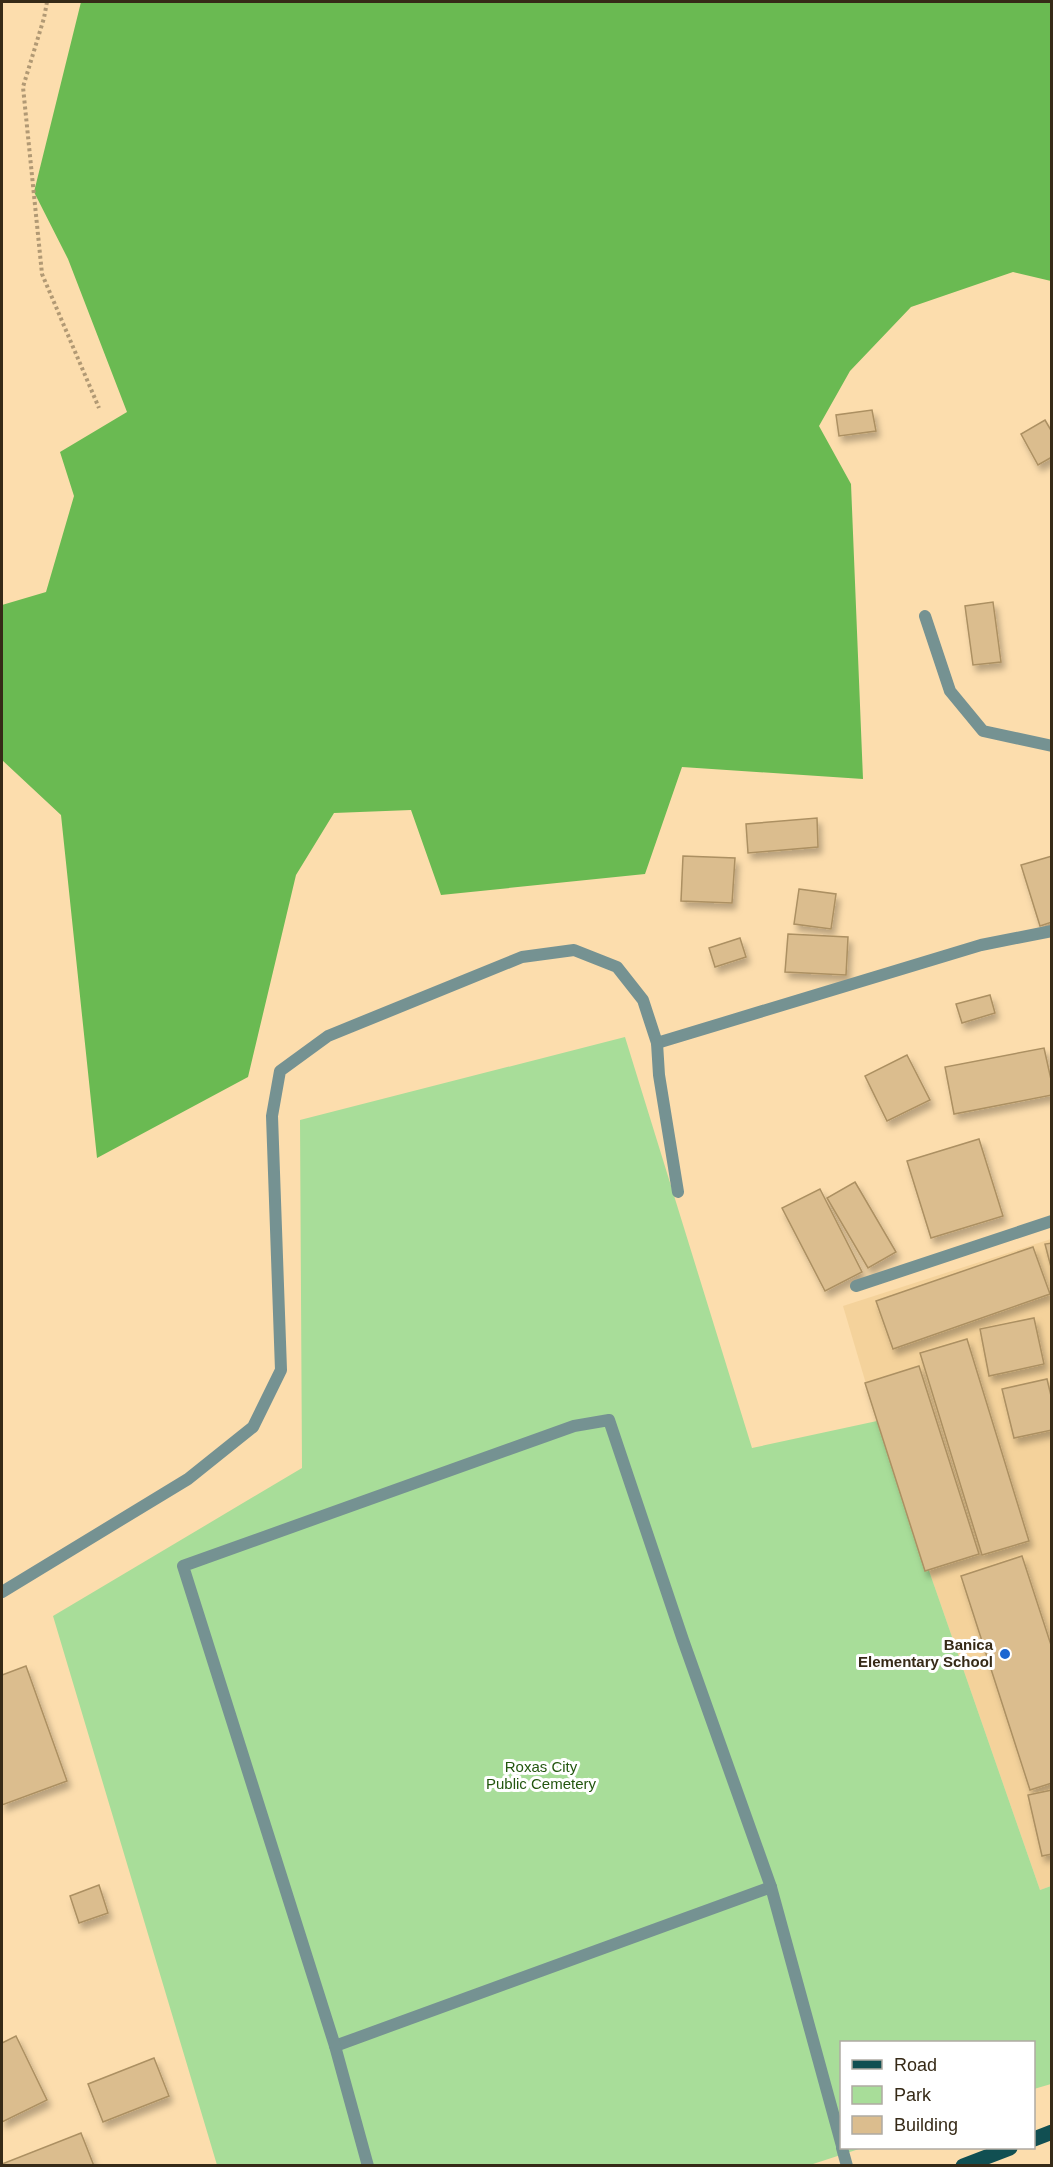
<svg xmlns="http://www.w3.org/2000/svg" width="1053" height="2167" font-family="Helvetica,sans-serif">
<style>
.built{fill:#f4d29b}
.green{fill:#a8dd99}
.forest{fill:#6aba52}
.building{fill:#dbbd8e;stroke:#ac9062;stroke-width:1.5;filter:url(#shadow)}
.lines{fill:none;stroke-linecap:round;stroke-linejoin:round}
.path{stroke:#b19974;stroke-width:4;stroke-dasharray:3 3;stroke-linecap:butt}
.lane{stroke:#759292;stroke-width:12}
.street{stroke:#759292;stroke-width:12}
.primary{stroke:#114f52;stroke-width:15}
.poi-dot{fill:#1c66d1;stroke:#fff;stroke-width:2}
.labels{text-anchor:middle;stroke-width:6;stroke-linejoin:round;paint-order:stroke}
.poi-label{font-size:15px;font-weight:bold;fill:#362a17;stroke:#fff;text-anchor:end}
.park-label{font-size:15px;fill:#23560f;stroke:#fff}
</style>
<defs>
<filter id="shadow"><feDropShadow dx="3.5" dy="6" stdDeviation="3" flood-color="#0004"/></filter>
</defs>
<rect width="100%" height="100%" fill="#fcddad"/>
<path class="built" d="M1051 1239V1886L1040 1890 877 1421 843 1306Z"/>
<path class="green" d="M625 1037 752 1448 877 1421 1040 1890 1051 1886V2084L1034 2089V2042H842V2148H862L810 2165H217L53 1616 302 1468 300 1120Z"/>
<path class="forest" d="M81 2H1052L1051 281 1013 272 911 307 850 371 819 426 851 484 863 779 682 767 645 874 441 895 411 810 334 813 296 875 248 1077 97 1158 61 815 2 760V605L46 592 74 496 60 452 127 412 68 259 34 192Z"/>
<g class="building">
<path d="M872 410 876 431 839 436 836 415Z"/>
<path d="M1045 420 1052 432V457L1038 465 1021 434Z"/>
<path d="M993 602 1001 662 973 665 965 606Z"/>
<path d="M817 818 818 847 748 853 746 824Z"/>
<path d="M683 856 735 858 732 903 681 901Z"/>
<path d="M1052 856V922L1040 926 1021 865Z"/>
<path d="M799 889 836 894 831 929 794 924Z"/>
<path d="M788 934 848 937 846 975 785 972Z"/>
<path d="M740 938 746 957 715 967 709 948Z"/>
<path d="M990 995 995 1013 962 1023 956 1004Z"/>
<path d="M1044 1048 1052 1084V1095L954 1114 945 1067Z"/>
<path d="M907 1055 930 1100 887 1121 865 1076Z"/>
<path d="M979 1139 1003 1216 931 1238 907 1161Z"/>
<path d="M855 1182 896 1252 868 1268 827 1198Z"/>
<path d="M820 1189 862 1272 825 1291 782 1208Z"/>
<path d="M1052 1243V1271L1045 1244Z"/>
<path d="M1033 1247 1050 1294 893 1349 876 1301Z"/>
<path d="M1034 1318 1044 1364 989 1376 980 1329Z"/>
<path d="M967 1339 1029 1541 982 1555 920 1353Z"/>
<path d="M919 1366 979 1554 925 1571 865 1383Z"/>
<path d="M1047 1379 1052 1400V1430L1014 1438 1002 1389Z"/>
<path d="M1022 1556 1052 1648V1783L1030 1790 961 1576Z"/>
<path d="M26 1666 67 1781 2 1805V1675Z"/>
<path d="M1052 1790V1854L1042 1856 1028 1795Z"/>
<path d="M99 1885 108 1913 79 1923 70 1896Z"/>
<path d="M16 2036 47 2100 2 2122V2043Z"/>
<path d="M154 2058 169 2096 103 2122 88 2084Z"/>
<path d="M81 2133 94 2166H2V2164Z"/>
</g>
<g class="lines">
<path class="path" d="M47 2 44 18 23 87 42 274 99 408"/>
<g class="lane">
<path d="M335 2046 771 1887"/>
<path d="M842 2148 847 2166"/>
<path d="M368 2166 335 2046 183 1566 574 1426 609 1420 683 1640 771 1887 842 2146"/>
</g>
<g class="street">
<path d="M925 616 950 691 983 731 1052 746"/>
<path d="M657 1043 981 945 1052 931"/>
<path d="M856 1286 1052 1221"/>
<path d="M2 1592 188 1479 253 1427 281 1370 272 1116 280 1071 328 1036 522 957 574 950 617 967 643 1000 657 1043 659 1075 678 1192"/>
</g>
<g class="primary">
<path d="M1034 2139 1052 2132"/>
<path d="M963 2166 1010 2148"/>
</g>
</g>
<circle class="poi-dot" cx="1005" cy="1654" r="6"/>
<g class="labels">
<g class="poi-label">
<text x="993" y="1650">Banica<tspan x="993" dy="17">Elementary School</tspan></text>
</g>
<g class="park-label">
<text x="541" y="1772">Roxas City<tspan x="541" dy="17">Public Cemetery</tspan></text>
</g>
</g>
<rect width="1053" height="2167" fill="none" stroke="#362a17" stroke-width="6"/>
<rect x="840" y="2041" width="195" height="108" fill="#ffffff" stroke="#afaaa2" stroke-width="1.5"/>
<rect x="852" y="2060" width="30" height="9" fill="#114f52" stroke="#afaaa2" stroke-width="1.5"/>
<text x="894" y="2071" font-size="18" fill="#362a17">Road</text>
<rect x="852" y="2086" width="30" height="18" fill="#a8dd99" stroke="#afaaa2" stroke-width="1.5"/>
<text x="894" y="2101" font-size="18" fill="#362a17">Park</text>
<rect x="852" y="2116" width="30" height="18" fill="#dbbd8e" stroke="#afaaa2" stroke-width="1.5"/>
<text x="894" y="2131" font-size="18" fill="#362a17">Building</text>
</svg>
